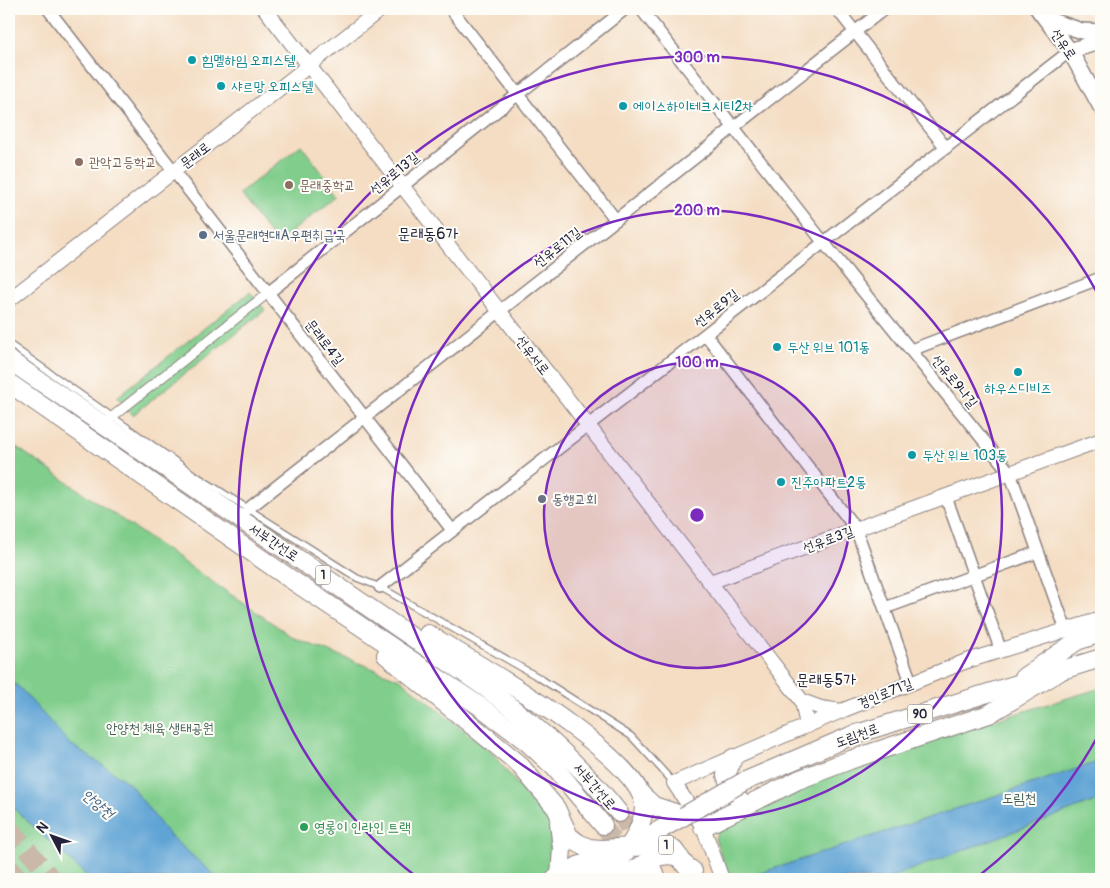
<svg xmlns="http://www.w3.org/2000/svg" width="1110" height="888" font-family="Pangolin,'Poor Story',sans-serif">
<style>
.green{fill:#81ce8c;stroke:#527864}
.water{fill:#61a4d5;stroke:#426388}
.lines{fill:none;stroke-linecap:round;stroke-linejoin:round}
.primary-tunnel{stroke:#cab8a8;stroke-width:18;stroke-dasharray:18 9;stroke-linecap:butt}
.trunk-tunnel{stroke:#cab8a8;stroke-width:19;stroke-dasharray:19 9;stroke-linecap:butt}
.service-casing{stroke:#8b807f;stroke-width:8}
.pedestrian-casing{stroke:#8b807f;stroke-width:11}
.minor-casing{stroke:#8b807f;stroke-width:14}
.tertiary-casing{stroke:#8b807f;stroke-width:16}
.secondary-casing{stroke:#8b807f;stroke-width:18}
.primary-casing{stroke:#8b807f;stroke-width:20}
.service{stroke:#fff;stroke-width:5.5}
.pedestrian{stroke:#fff;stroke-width:9}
.minor{stroke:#fff;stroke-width:11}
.tertiary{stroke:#fff;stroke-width:14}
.secondary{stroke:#fff;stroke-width:15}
.primary{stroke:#fff;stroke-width:18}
.primary-bridge-casing{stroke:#8b807f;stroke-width:20;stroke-linecap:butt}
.primary-bridge{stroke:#fff;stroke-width:18}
.ring{fill:none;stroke:#7b2cbf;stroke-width:2.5}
.culture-dot{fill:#0f9aa8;stroke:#fdfcf7;stroke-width:2}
.education-dot{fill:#8d6e63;stroke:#fdfcf7;stroke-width:2}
.service-dot{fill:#5c6f8a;stroke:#fdfcf7;stroke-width:2}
.worship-dot{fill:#6b7280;stroke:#fdfcf7;stroke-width:2}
.leisure-dot{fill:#2e9e5b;stroke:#fdfcf7;stroke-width:2}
.labels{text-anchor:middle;stroke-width:4;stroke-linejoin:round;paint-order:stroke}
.shield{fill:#fdfcf7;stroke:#646373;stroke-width:1}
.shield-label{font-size:12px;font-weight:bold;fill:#22223b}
.street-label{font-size:14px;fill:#22223b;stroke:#fdfcf7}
.culture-label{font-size:14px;fill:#0d838f;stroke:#fdfcf7;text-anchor:start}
.education-label{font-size:14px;fill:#785e54;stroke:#fdfcf7;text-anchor:start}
.service-label{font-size:14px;fill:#4e5e75;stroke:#fdfcf7;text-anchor:start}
.worship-label{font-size:14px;fill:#5b616d;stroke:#fdfcf7;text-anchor:start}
.park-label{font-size:14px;fill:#435e57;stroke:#fdfcf7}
.leisure-label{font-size:14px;fill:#27864d;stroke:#fdfcf7;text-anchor:start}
.water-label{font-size:15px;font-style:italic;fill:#3e5c80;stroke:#fdfcf7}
.quarter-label{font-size:16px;fill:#22223b;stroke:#fdfcf7}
.centre{fill:#7b2cbf;stroke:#fdfcf7;stroke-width:2.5}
.ring-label{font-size:15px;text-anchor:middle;font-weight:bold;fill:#7b2cbf;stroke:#fdfcf7;stroke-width:4;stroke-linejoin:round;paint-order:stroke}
</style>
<rect width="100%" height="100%" fill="#fdfcf7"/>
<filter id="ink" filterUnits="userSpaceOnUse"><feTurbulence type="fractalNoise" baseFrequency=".02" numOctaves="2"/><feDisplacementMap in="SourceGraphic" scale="10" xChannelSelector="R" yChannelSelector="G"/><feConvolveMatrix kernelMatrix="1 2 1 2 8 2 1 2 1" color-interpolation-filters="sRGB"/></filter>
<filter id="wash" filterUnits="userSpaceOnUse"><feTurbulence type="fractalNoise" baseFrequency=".0096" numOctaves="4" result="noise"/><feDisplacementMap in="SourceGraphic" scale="20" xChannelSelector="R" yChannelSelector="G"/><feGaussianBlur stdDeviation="1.12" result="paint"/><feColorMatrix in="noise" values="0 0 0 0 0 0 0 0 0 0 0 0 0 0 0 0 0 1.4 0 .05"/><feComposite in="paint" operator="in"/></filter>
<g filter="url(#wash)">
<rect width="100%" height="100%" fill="#f4ddc3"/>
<g class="green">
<path d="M301 145 339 195 277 243 239 194Z"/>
<path d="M250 292 265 310 133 415 117 397Z"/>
<path d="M9 442 294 638 400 679 492 753 551 826 550 858 562 879H9Z"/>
<path d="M1101 688V879H729L715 838 722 823 853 763Z"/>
</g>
<g class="water">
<path d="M9 680 20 688 69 743 129 783 169 835 219 879H90L9 804Z"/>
<path d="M1101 761V799L886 879H742Z"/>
</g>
</g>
<g filter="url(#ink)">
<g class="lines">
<g class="primary-tunnel">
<path d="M619 813 641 849"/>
<path d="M603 825 627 859"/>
</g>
<g class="trunk-tunnel">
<path d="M9 828 52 879"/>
<path d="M9 867 19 879"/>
</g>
<defs>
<path id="service" d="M9 344 195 475 357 578 380 587 538 677 631 736 674 783"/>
<path id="pedestrian" d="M112 417 268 293"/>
<g id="minor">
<path d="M48 9 452 530"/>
<path d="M451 9 616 220"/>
<path d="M641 9 824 243 1010 473 1066 630"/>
<path d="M837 9 946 148"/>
<path d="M268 293 625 9"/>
<path d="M706 335 856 529 911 682"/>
<path d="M911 350 1101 278"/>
<path d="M946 497 1001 651"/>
<path d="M248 509 884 9"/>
<path d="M380 587 1070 51"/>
<path d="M885 608 1038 552"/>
</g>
<g id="tertiary">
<path d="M265 9 802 701 807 726"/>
<path d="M9 300 381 9"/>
<path d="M710 582 1101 440"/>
<path d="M802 701 821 708 841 711"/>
<path d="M722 879 703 827 674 783 841 711 964 662 1101 619"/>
</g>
<g id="secondary">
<path d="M1038 9 1070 51 1101 107"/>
<path d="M1046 19 1082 31 1101 32"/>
<path d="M1070 51 1101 41"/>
</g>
<g id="primary">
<path d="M9 360 486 688C537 726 579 763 619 813"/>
<path d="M9 383 286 576 481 707 526 741 555 768 603 825"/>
<path d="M428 634C470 660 645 758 644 807 643 833 620 857 610 879"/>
<path d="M386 655 518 763 556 808 569 836 578 843 589 848 601 849 664 845 674 850 685 865 693 871"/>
<path d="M1024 677 1077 641 1101 633"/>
<path d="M733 758 726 775 732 793 740 800"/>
<path d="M743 782 853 735 1101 658"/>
<path d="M641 794 654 806 684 816"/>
<path d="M559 823 562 848 560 876"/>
<path d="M703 827 798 780 850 760 989 714 1059 672"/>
<path d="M652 869 657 879"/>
<path d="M555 879 578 866 606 856"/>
<path d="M583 879 628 848 684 816"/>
<path d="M621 879C639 868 659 848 680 858"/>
</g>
</defs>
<use href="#service" class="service-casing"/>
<use href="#pedestrian" class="pedestrian-casing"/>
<use href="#minor" class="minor-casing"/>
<use href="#tertiary" class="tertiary-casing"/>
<use href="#secondary" class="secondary-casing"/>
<use href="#primary" class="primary-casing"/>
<use href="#service" class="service"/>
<use href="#pedestrian" class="pedestrian"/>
<use href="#minor" class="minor"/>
<use href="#tertiary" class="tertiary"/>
<use href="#secondary" class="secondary"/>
<use href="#primary" class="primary"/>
<defs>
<path id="primary-bridge" d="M684 816 743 782"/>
</defs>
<use href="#primary-bridge" class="primary-bridge-casing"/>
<use href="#primary-bridge" class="primary-bridge"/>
</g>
</g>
<circle cx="697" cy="515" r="153" fill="#7b2cbf" fill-opacity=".12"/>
<g class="ring">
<circle cx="697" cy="515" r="153"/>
<circle cx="697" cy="515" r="305"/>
<path d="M1099 734A458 458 0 0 1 976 878M418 878A458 458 0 1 1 1099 296"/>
</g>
<g class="culture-dot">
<circle cx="192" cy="60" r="5"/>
<circle cx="221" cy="86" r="5"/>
<circle cx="623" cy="106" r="5"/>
<circle cx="777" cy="347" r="5"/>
<circle cx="1018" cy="372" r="5"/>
<circle cx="912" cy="455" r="5"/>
<circle cx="781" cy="482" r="5"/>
</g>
<g class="education-dot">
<circle cx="79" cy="162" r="5"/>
<circle cx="289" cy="185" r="5"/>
</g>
<circle class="service-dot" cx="203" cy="235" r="5"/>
<circle class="worship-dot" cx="542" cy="499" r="5"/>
<circle class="leisure-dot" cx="304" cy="827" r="5"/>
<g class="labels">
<g class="shield">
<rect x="315.5" y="565.5" width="15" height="19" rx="4"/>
<rect x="907.5" y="704.5" width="25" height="19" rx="4"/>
<rect x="658.5" y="835.5" width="15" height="19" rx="4"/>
</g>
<g class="shield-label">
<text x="323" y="579">1</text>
<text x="920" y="718">90</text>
<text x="666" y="849">1</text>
</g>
<g class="street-label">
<text transform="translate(1064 44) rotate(56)" y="5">선유로</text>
<text transform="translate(195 155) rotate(-38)" y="5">문래로</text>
<text transform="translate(394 173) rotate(-39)" y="5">선유로13길</text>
<text transform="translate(557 247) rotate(-38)" y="5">선유로11길</text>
<text transform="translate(716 308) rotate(-38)" y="5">선유로9길</text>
<text transform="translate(325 342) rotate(52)" y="5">문래로4길</text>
<text transform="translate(533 355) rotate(52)" y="5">선유서로</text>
<text transform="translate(955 381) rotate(51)" y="5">선유로9나길</text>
<text transform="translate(828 539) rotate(-20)" y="5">선유로3길</text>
<text transform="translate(274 542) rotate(34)" y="5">서부간선로</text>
<text transform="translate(885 693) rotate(-22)" y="5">경인로71길</text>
<text transform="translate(857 735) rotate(-20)" y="5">도림천로</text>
<text transform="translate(595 786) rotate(49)" y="5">서부간선로</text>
</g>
<g class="culture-label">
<text x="202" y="65">힘멜하임 오피스텔</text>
<text x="231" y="91">샤르망 오피스텔</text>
<text x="633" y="111">에이스하이테크시티2차</text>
<text x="787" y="352">두산 위브 101동</text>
<text x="1018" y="393" text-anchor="middle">하우스디비즈</text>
<text x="922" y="460">두산 위브 103동</text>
<text x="791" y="487">진주아파트2동</text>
</g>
<g class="education-label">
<text x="89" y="167">관악고등학교</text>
<text x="299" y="190">문래중학교</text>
</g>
<g class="service-label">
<text x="213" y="240">서울문래현대A우편취급국</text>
</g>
<g class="worship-label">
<text x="552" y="504">동행교회</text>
</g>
<g class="park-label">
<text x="160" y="733">안양천 체육 생태공원</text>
<text x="1019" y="803">도림천</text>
</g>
<g class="leisure-label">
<text x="314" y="832">영롱이 인라인 트랙</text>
</g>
<g class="water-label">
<text transform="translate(98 804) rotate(40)" y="5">안양천</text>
</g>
<g class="quarter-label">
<text x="428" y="239">문래동6가</text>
<text x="826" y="685">문래동5가</text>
</g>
</g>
<circle cx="697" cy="515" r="8" class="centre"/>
<g class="ring-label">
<text x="697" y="62">300 m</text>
<text x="697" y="215">200 m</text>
<text x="697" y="367">100 m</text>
</g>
<rect width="1110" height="888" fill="none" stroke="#fdfcf7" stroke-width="30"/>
<g transform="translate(52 836) rotate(311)" stroke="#fdfcf7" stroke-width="4" paint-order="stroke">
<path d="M0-4L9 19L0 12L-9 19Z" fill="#22223b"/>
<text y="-8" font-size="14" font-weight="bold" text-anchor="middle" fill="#22223b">N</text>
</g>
</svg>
